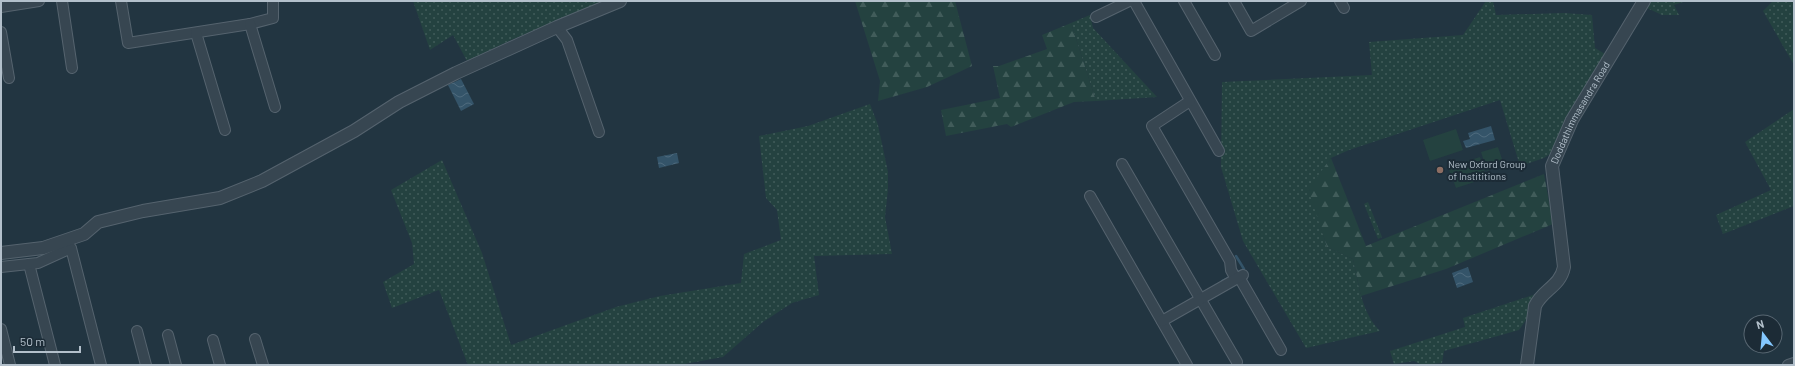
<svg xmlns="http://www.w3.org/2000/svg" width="1795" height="366" font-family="Barlow,sans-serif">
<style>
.grass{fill:url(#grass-dots)}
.forest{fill:url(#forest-firs)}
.park{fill:#244240}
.water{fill:url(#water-waves)}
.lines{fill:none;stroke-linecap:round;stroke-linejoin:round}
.stream{stroke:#345469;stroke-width:2.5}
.minor-casing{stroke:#55636e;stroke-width:12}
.tertiary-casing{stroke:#55636e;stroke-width:14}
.minor{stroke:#374651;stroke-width:10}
.tertiary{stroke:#374651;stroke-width:12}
.education-dot{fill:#8d6e63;stroke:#1c2b36;stroke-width:1.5}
.labels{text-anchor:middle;stroke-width:4;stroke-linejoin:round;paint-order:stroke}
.street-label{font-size:10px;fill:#b3c0cb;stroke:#1c2b36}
.poi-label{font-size:10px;fill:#b3c0cb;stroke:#1c2b36;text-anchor:start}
</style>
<defs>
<pattern id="grass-dots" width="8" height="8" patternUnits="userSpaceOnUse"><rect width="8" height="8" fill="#244240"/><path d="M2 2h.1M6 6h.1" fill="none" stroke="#415c5a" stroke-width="1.8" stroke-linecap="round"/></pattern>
<pattern id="forest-firs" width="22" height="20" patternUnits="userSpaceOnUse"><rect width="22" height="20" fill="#244240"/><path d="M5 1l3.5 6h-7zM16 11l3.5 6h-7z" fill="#415c5a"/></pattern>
<pattern id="water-waves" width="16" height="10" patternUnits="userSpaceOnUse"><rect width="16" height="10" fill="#345469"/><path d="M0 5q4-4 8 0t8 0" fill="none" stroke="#4f6b7d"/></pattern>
</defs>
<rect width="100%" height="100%" fill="#223541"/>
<g class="grass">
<path d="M413 1H608L511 40 467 61 453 35 430 50Z"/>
<path d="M1486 1H1493L1496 15 1564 13 1592 15 1595 48 1605 54 1553 152 1544 158 1520 166 1500 100 1349 150 1331 158 1309 189 1327 247 1353 259C1359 284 1361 312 1380 331L1306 348 1243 241 1221 167 1222 82 1372 75 1369 42 1463 35Z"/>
<path d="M1651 1H1686L1674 5 1679 15H1662L1647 8Z"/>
<path d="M1773 1H1794V65L1763 11Z"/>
<path d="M1090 15 1093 28 1157 97 1096 101 1071 23Z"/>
<path d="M870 104 878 125 888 172V189L885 217 892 254 814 256 819 295 792 303 763 322 723 357 679 365H468L439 290 392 308 383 282 414 264 412 243 391 190 442 160 482 253 511 345 616 307 660 296 741 283 744 254 781 240 777 210 766 198 759 136 808 126Z"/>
<path d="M1794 109V206L1723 234 1716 215 1771 190 1745 142Z"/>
<path d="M1368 202 1382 237 1378 239 1364 204Z"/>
<path d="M1536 294 1528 317 1519 330 1444 351 1442 363 1422 365 1414 361 1394 364 1390 351 1465 327 1463 318Z"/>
</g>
<g class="forest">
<path d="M855 1H955L972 66 927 87 878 101 880 81Z"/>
<path d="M1071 23 1096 101 1074 102 1011 127 1007 124 946 136 941 110 1000 98 993 66H999L1047 49 1042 35Z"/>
<path d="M1331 158 1366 246 1544 174 1553 224 1446 269 1361 296 1353 259 1327 247 1308 189Z"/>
</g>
<g class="park">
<path d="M1456 129 1463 150 1430 161 1423 140Z"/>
<path d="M1498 147 1504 165 1487 171 1481 152Z"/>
<path d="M1480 157 1487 178 1456 188 1448 167Z"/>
</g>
<g class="water">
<path d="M461 79 474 104 461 111 448 85Z"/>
<path d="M1491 126 1495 140 1466 148 1463 141 1470 139 1468 133Z"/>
<path d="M677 153 679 163 659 168 657 157Z"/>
<path d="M1468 267 1473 282 1457 288 1452 273Z"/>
</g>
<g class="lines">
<g class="stream">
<path d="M1236 256 1244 269 1236 273"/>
<path d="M1222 281 1230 277"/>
</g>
<defs>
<g id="minor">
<path d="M62 1 72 68"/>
<path d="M121 1 128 43 250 24 273 18V1"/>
<path d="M1134 1 1219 151"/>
<path d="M1184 1 1215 55"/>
<path d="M1234 1 1251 31 1301 1"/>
<path d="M1340 1 1344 8"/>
<path d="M1 7 39 1"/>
<path d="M1096 17 1129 1"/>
<path d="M250 24 275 107"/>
<path d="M557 27 567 40 599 132"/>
<path d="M1 32 9 78"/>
<path d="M196 33 225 130"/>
<path d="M1190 101 1152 126 1230 261 1231 270 1236 279"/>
<path d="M1122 164 1237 362"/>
<path d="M1090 196 1187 365"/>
<path d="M29 264 55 365"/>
<path d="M1 267 38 263 71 248 101 365"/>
<path d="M1239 277 1281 350"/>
<path d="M1162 321 1243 275"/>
<path d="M1 329 10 365"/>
<path d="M137 331 146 365"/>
<path d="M168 335 176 365"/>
<path d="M255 339 263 365"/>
<path d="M213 340 220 365"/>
<path d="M1788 365 1794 363"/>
</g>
<g id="tertiary">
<path d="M1 253 43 248 84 234 98 222 143 211 220 198 262 181 354 131 399 102 456 73 557 27 620 1"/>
<path id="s1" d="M1527 365 1535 306C1543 289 1560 287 1564 267L1552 166 1572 120 1644 1"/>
</g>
</defs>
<use href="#minor" class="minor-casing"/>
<use href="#tertiary" class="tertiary-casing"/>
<use href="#minor" class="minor"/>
<use href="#tertiary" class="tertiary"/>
</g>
<circle class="education-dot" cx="1440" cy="170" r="4"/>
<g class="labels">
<g class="street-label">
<text dy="4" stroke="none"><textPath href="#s1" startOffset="271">Doddathimmasandra Road</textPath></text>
</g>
<g class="poi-label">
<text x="1448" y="168">New Oxford Group<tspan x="1448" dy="12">of Instititions</tspan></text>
</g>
</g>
<rect width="1795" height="366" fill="none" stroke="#b3c0cb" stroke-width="4"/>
<g transform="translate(1763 334) rotate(344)"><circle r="19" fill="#1c2b36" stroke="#586772"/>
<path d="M0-3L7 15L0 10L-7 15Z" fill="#84c8ff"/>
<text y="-6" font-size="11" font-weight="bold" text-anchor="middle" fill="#b3c0cb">N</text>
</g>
<path d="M14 346v6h66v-6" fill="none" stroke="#b3c0cb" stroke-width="2"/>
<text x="20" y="346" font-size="12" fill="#b3c0cb" stroke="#1c2b36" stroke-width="3" paint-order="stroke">50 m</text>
</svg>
